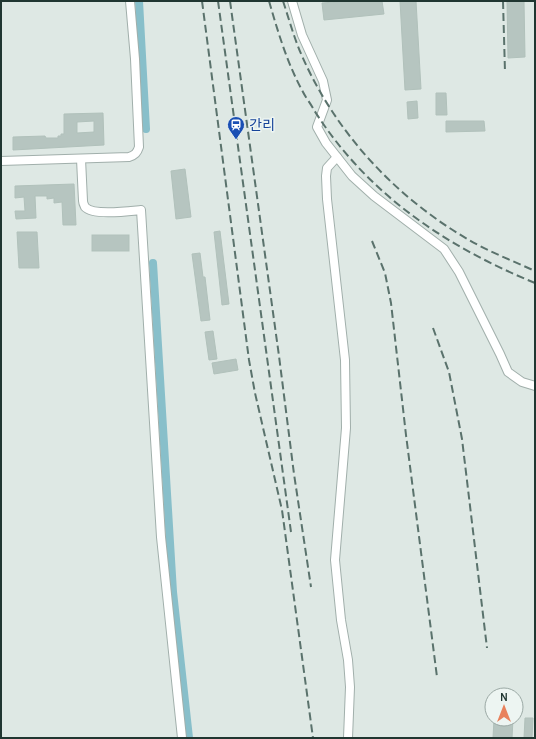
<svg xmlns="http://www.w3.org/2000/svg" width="536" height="739" font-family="Karla,'Noto Sans KR',sans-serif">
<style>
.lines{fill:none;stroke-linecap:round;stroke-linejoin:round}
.canal{stroke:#88bfca;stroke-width:8}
.building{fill:#b6c5c0;stroke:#b1c1bb;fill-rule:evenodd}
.minor-casing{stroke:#a1afab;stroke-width:10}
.minor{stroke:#fff;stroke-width:8}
.rail{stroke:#5a726c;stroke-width:2;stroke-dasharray:8 4;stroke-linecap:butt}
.labels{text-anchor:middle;stroke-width:3;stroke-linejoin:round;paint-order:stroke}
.transit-label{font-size:14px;fill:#164399;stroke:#edf5f2;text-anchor:start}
</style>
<rect width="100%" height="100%" fill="#dee8e4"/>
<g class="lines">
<g class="canal">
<path d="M139 1 146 129"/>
<path d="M153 263 173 592 189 738"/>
</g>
</g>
<g class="building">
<path d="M346 1H382L384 14 324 20 322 3Z"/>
<path d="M400 1H416L421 89 405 90Z"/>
<path d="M507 1H524L525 57 508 58Z"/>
<path d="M436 93H446L447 115H436Z"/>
<path d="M417 101 418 118 408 119 407 102Z"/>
<path d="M103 113 104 145 13 150V137L45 136 46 138H58V136H61V134H64V114ZM94 121V132L77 133V122Z"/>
<path d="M446 121H484L485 131 446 132Z"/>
<path d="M185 169 191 217 176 219 171 171Z"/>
<path d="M74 184 76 225H63L62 202 54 203V198L47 199V196H35L36 218 16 219 15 211H25L24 197 15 198V186Z"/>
<path d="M220 231 229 304 222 305 214 232Z"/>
<path d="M17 232H37L39 268H19Z"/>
<rect x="92" y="235" width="37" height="16"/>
<path d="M200 253 203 277H205L210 320 201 321 192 254Z"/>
<path d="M213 331 217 359 209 360 205 332Z"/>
<path d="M236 359 238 370 214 374 212 363Z"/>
<path d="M525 718H533L532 738H524Z"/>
<path d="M494 719H513L512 738H493Z"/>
</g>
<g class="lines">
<defs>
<g id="minor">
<path d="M292 1 302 35 323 81 327 100 317 127 326 143 352 176 374 196 444 249 459 272 500 354 508 372 522 382 535 386"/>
<path d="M337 157 327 168 326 176 327 199 345 360 346 428 335 560 341 620 348 660 350 687 348 738"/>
<path d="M81 159 83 201C83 203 84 205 85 207 93 216 130 211 141 210L161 537 182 738"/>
<path d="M1 161 129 157C135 155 137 153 139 147L135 59 130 1"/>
</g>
</defs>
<use href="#minor" class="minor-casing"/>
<use href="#minor" class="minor"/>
<g class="rail">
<path d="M202 1 249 360 255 393 282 510 313 738"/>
<path d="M218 1 291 532"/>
<path d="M230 1 279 356 294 474 311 587"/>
<path d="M269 1C278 32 287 63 303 92 306 98 311 104 314 110 367 194 445 246 535 283"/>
<path d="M283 1C289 19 294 38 302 56 336 133 395 197 469 240 490 252 513 261 535 271"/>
<path d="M503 1 505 72"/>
<path d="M372 241 385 273 391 303 406 435 437 677"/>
<path d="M433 328 449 372 462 439 487 648"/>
</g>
</g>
<defs>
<symbol id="station-pin" viewBox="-11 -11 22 30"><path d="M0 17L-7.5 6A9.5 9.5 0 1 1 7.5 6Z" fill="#1a4fb4" stroke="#edf5f2"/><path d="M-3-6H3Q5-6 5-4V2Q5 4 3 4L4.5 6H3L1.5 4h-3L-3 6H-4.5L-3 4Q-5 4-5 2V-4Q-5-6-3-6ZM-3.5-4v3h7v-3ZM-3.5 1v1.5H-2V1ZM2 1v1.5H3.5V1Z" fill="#fff"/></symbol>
</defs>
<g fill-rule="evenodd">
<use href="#station-pin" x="226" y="115" width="20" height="27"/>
</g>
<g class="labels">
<g class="transit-label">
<text x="249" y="130">간리</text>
</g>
</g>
<rect width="536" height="739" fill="none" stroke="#203631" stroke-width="4"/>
<g transform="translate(504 707)"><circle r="19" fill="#edf5f2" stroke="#9ba9a5"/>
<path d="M0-3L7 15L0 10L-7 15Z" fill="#e8815c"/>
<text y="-6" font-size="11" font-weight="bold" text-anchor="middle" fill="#203631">N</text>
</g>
</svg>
